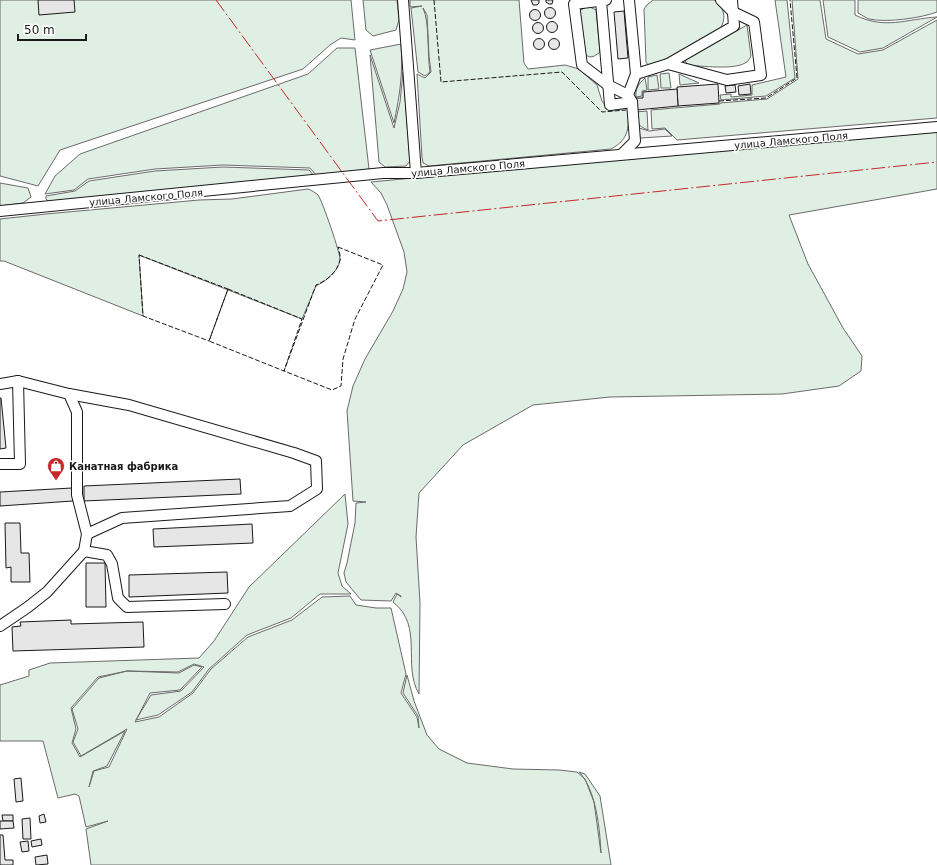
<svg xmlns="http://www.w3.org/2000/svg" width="937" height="865" font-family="'DejaVu Sans',sans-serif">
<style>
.green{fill:#e0efe3;stroke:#6a6a6a}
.parking{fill:#ededed;stroke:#6a6a6a}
.building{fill:#e6e6e6;stroke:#1a1a1a}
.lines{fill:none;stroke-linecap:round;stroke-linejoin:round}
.minor-casing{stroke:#1a1a1a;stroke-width:12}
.minor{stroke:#fff;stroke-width:10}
.fence{stroke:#1a1a1a;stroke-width:1;stroke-dasharray:5 2;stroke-linecap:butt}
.power{stroke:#c62828;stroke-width:1;stroke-dasharray:14 3 2 3;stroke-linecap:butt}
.labels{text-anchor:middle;stroke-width:3;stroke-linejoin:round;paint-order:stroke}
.street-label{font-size:10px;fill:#1a1a1a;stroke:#fff}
.poi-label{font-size:10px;font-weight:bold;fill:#1a1a1a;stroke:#fff;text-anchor:start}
</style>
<rect width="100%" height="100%" fill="#fff"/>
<g class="green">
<path d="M0 0H351L355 40 341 38 330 45 303 69 60 150 38 186 0 176Z"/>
<path d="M363 0H397L399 20 396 30 373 36 366 30Z"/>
<path d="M410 0H519L524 63 528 69 565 65 579 69 597 85 602 101 606 106H628C629 126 630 139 611 149L429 166 423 163 422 157 417 74 425 78 431 72 429 56 427 15 423 8C430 23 427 54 430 72L425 76 418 72 411 8 422 6 410 7Z"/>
<path d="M653 0H714C726 7 727 23 717 32L657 64 648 65 646 62 644 9 647 5Z"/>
<path d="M775 0H787L795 78 766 96 721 100 720 95 731 94V97L752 95V85L786 77Z"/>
<path d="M792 0H820L826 39 858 54 883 50 937 20V118L677 140 665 128 652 129 651 110 720 104V103L767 99 798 79Z"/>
<path d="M823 0H855V15C885 30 906 19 937 17L883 48 860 52 828 37Z"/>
<path d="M858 0H937V12C921 18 887 23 869 19 866 18 862 15 858 13Z"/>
<path d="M588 6 596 10 600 52C593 58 589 59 583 52L579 11Z"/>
<path d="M747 25 751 56C749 59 748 62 745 63 734 70 701 66 687 65L685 60 689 57Z"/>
<path d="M401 44C403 74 400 94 394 123L370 50Z"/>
<path d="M337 48H355L369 169 317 176 310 168 223 165 155 169 88 179 74 190 45 194 55 176 80 154 308 74Z"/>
<path d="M370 55 394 128 400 102 403 72 410 161 406 166 385 167 379 162Z"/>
<path d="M669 73 671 88H661L660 74Z"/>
<path d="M679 74 699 83 680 85Z"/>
<path d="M657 75 659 89 648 90V77Z"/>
<path d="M645 78 647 90 642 91V96L636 97C635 89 639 83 645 78Z"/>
<path d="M647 111 648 130C638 126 636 123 636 112Z"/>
<path d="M937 132V189L789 215 808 264 843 328 862 356 861 371 839 386 782 394 610 397 533 405 463 445 419 493 416 537 420 603 419 694C402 665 424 626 393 602L397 594 401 597V596L396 593 391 601 361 600 346 582 344 573 347 563 355 523 356 503 366 502 353 501 347 411 353 386 365 359 393 311 403 289 407 272 404 252 387 205 381 193 371 182 634 157Z"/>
<path d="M223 167 309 170 315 177 49 202 46 199V196L75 191 89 181 155 171Z"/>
<path d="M0 183 28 188 31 197 23 203 0 206Z"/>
<path d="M308 189C311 190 316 193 318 195 322 200 341 255 340 260 338 272 326 281 316 286L302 319 139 255 143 316 4 261H0V219L46 214 199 200 232 199Z"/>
<path d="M345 494 348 524 338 573 342 586 351 594H320L291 618 247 635 209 669 192 692 158 715 136 720 151 695 181 691 204 667 194 664 178 672 127 671 98 677 71 708 76 729 72 743 80 757 125 731 107 766 93 771 89 787 94 771 109 767 127 729 81 756 73 742 78 729 72 709 99 678 127 671 179 673 194 665 202 667 180 690 150 693 135 722 159 717 193 693 211 669 248 637 292 620 322 597 350 596 356 605 376 608H391L406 674 401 693 417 717 419 728 418 716 403 693 407 675 414 701 427 735 439 749 467 763 513 769 559 770 577 772 585 779 594 802 601 853C600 830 596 789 579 772L585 774 600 796 611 865H91L86 829 108 821 86 827 79 796 75 794 58 798 43 741H0V685L29 676V670L50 663 199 658 214 641 249 587Z"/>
</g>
<path class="parking" d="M639 128 649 131 665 129 672 136 640 138Z"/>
<g class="building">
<path d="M38 0H74L75 12 39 15Z"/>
<path d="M531 0H539V3L537 5H533Z"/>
<path d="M546 0H553L552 4H549L546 2Z"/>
<circle cx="550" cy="13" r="5.5"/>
<circle cx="535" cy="15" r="5.5"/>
<path d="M624 11 628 58 618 59 614 12Z"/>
<circle cx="552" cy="27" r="5.5"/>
<circle cx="538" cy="28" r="5.5"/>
<circle cx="539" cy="44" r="5.5"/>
<circle cx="554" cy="44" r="5.5"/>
<path d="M718 84 719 103 678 106 677 87Z"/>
<path d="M750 84 751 94 739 95 738 86Z"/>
<path d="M735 85 736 92 726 93 725 86Z"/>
<path d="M677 89 678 106 637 110 636 98H643V92Z"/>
<path d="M0 398H1L6 448 0 449Z"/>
<path d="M240 479 241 494 84 501V486Z"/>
<path d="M72 488 73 501 0 506V492Z"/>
<path d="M5 523H20L21 553H29L30 582H11V567L6 568Z"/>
<path d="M252 524 253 543 154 547 153 529Z"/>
<path d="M86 563H105L106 607H86Z"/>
<path d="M227 572 228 593 129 597V575Z"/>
<path d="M71 620V624L143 622 144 647 13 651 12 627 21 626 20 622Z"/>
<path d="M21 778 23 801 16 802 14 779Z"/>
<path d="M44 814 46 822 40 823 39 816Z"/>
<path d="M2 815H13V821H3Z"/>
<path d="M30 818 31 839H23L22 819Z"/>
<path d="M0 821H13L14 828 0 829Z"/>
<path d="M0 835H3L5 860H13V865H0Z"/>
<path d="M41 839 42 845 32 847 31 841Z"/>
<path d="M28 841 29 851 22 852 20 842Z"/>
<path d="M47 855 48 864 36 865 35 857Z"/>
</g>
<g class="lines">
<defs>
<g id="minor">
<path d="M403 0 416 173"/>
<path d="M606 0 574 4 582 65 608 85 628 95"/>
<path d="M629 0 636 74"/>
<path d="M601 1 610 105 632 102"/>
<path d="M668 64 727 80 761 75 754 22 733 12 721 0"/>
<path d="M622 154 635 141 632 102 628 95 636 74 668 64 734 26 732 0"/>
<path d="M0 211 383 173H416L937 127"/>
<path d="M0 384 18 381 69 394 129 405 294 453 316 461 317 489 290 506 122 518 87 534"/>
<path d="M0 464H20L18 381"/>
<path d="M84 551 107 555 112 564 118 598 127 607 225 604"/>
<path d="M0 626 28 607 47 592 84 551 87 534 77 495V412L69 394"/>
</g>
</defs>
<use href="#minor" class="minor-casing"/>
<use href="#minor" class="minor"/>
<g class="fence">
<path d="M434 0 441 82 562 72 602 112 626 110"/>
<path d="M719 101 766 98 797 78 790 0"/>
<path d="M338 247 383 265 355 319 343 359 341 386 332 390 284 371 316 285C326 281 337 273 340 260 341 257 339 251 338 247Z"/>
<path d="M139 255 228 289 209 341 143 316Z"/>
<path d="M228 289 302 319 284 371 209 341Z"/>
</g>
<path class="power" d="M216 0 378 221 937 162"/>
</g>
<defs>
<symbol id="shop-pin" viewBox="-11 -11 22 30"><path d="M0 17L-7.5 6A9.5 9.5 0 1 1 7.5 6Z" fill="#c62828" stroke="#fff"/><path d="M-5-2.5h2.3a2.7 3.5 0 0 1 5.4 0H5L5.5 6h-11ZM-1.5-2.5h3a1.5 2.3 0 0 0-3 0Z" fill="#fff"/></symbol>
</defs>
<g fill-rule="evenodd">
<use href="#shop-pin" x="46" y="456" width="20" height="27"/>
</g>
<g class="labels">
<g class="street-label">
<text transform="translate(791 140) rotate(-5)" y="4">улица Ламского Поля</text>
<text transform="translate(468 168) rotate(-5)" y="4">улица Ламского Поля</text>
<text transform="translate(146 197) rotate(-5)" y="4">улица Ламского Поля</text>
</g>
<g class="poi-label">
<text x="69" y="470">Канатная фабрика</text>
</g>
</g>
<path d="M18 34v6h68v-6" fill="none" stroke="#1a1a1a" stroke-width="2"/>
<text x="24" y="34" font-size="12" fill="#1a1a1a" stroke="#ffffff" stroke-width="3" paint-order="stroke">50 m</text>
</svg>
